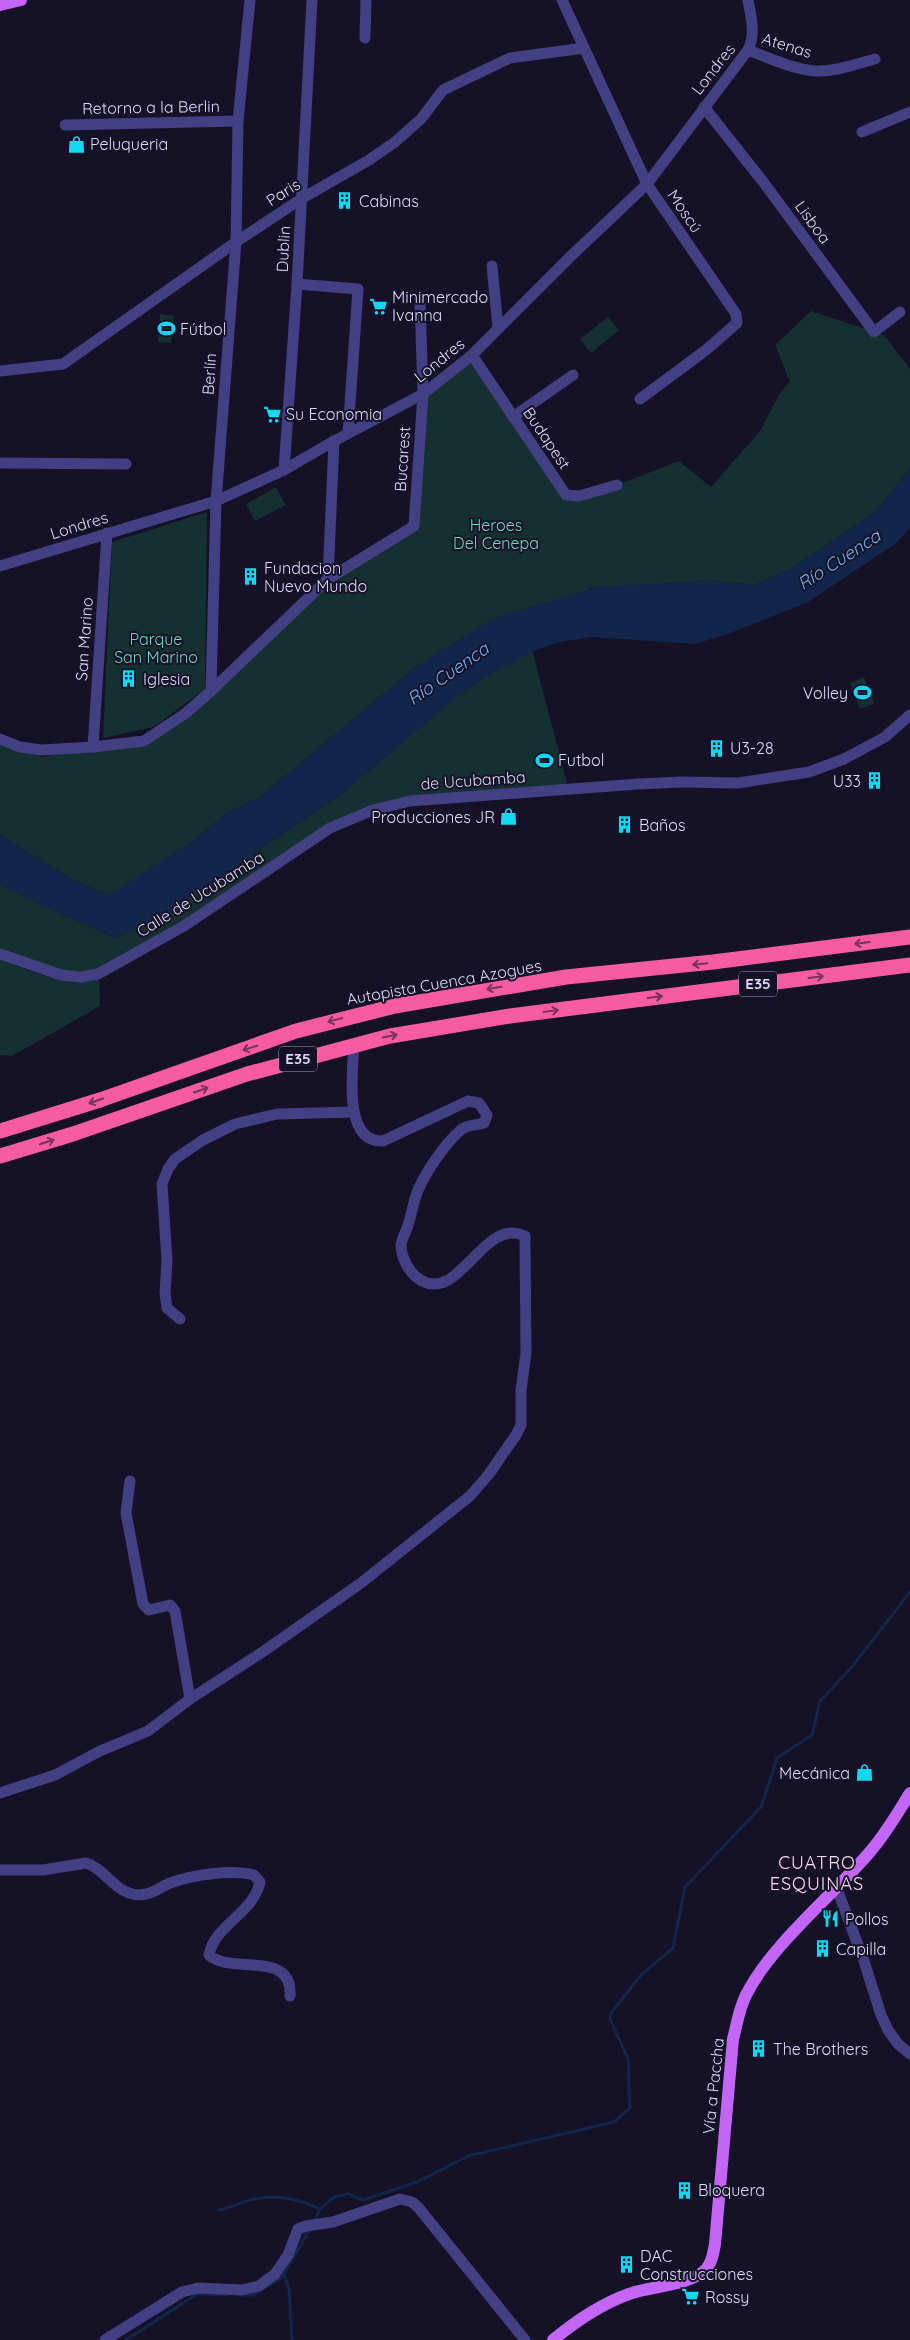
<svg xmlns="http://www.w3.org/2000/svg" width="910" height="2340" font-family="Quicksand,sans-serif">
<style>
.green{fill:#143030}
.water{fill:#11264a}
.lines{fill:none;stroke-linecap:round;stroke-linejoin:round}
.stream{stroke:#11264a;stroke-width:3}
.minor{stroke:#423f83;stroke-width:11}
.major{stroke:#c366f7;stroke-width:12}
.highway{stroke:#f65ba3;stroke-width:15}
.oneway{stroke:#7a325f}
.labels{text-anchor:middle;stroke-width:4;stroke-linejoin:round;paint-order:stroke}
.shield{fill:#151127;stroke:#a29dbd;stroke-width:1}
.shield-label{font-size:15px;font-weight:bold;fill:#ded9fd}
.street-label{font-size:16px;fill:#ded9fd;stroke:#151127}
.poi-label{font-size:16px;fill:#ded9fd;stroke:#151127;text-anchor:start}
.park-label{font-size:16px;fill:#68dabf;stroke:#151127}
.water-label{font-size:18px;font-style:italic;fill:#6db5f7;stroke:#151127}
.neighbourhood-label{font-size:18px;letter-spacing:1px;fill:#fddbf0;stroke:#151127}
</style>
<rect width="100%" height="100%" fill="#151127"/>
<g class="green">
<path d="M811 311 884 335 910 369V469L873 514 791 569 754 585 710 581 592 588 417 666 260 797 225 814 196 839 117 892 115 891 109 895 73 880 0 835V741L21 751 42 757 93 747 144 741 186 713 331 582 417 530 427 398 472 360 566 495 617 485 679 461 711 487 760 431 780 393 790 382 775 345Z"/>
<path d="M160 314 174 316 171 343 158 342Z"/>
<path d="M608 317 619 330 591 353 580 339Z"/>
<path d="M276 487 286 505 255 521 246 504Z"/>
<path d="M207 512 205 689 154 727 103 738 112 542Z"/>
<path d="M529 638 567 783 560 789 410 801 330 828 184 926 81 977 0 954V884L57 912 116 938 168 912 340 795 404 741 410 731Z"/>
<path d="M864 677 874 704 860 709 850 683Z"/>
<path d="M0 959C34 973 62 986 99 977L100 1006 12 1056 0 1055Z"/>
</g>
<path class="water" d="M910 469V527L898 542 808 602 728 634 695 644 591 637 560 642 538 649 492 673 457 697 340 795 168 912 116 938 57 912 0 884V835L73 880 109 895 196 839 225 814 260 797 417 666 494 618 598 587 710 581 754 585 791 569 873 514Z"/>
<g class="lines">
<g class="stream">
<path d="M218 2210C228 2209 235 2205 244 2202 270 2193 297 2198 320 2209"/>
<path d="M314 2222 320 2209 334 2197 348 2194 363 2200 417 2182 468 2156 614 2122 630 2108 628 2059 610 2019 611 2013 641 1975 673 1948 685 1887 761 1807 777 1758 812 1735 820 1701 851 1668 910 1592"/>
<path d="M284 2274 289 2289 292 2340"/>
<path d="M268 2286 282 2277 311 2227"/>
<path d="M241 2295H253L261 2290"/>
<path d="M126 2340 197 2294 227 2295"/>
</g>
<g class="minor">
<path d="M562 0 647 184 736 314 737 323 706 350 640 399"/>
<path d="M365 38 366 0"/>
<path d="M748 50C769 58 792 69 815 71 835 72 856 64 875 59"/>
<path d="M704 107 764 183 874 332 900 312"/>
<path d="M65 125 238 121"/>
<path d="M862 132 910 112"/>
<path d="M492 266 498 328"/>
<path d="M297 284 358 289 348 433"/>
<path d="M472 355 566 495 579 496 617 485"/>
<path d="M0 371 63 364 236 242 301 199 369 160 395 142 421 119 443 90 510 58 584 48"/>
<path d="M513 417 573 375"/>
<path d="M0 463 126 464"/>
<path d="M284 470 297 284 312 0"/>
<path d="M0 566 216 501 284 470 334 441 423 394 472 355 570 257 647 184 748 50C756 34 751 17 748 0"/>
<path d="M328 579 334 441"/>
<path d="M211 691 216 501 236 242 238 121 250 0"/>
<path d="M0 739 20 747 41 750 93 747 144 741 186 713 211 691 328 579 414 526 423 394 420 300"/>
<path d="M93 747 107 533"/>
<path d="M0 954 61 975 81 977 98 974 184 926 330 828 373 810 410 801 638 784 682 782 738 783 809 772 844 759 885 737 910 715"/>
<path d="M180 1319 167 1308 165 1293 167 1261 162 1184 168 1169 175 1159 203 1140 235 1124 277 1114 354 1112"/>
<path d="M130 1481 126 1513 143 1604 149 1610 170 1605 175 1611 190 1699"/>
<path d="M0 1793 55 1775 100 1751 148 1731 190 1699 264 1651 361 1583 470 1496 489 1474 516 1435 521 1425V1390L526 1353 525 1236C484 1216 461 1301 422 1281 410 1274 402 1260 401 1246 401 1240 405 1234 407 1228 412 1215 413 1200 419 1188 427 1170 447 1141 462 1129 467 1125 478 1125 484 1123L487 1115 479 1103 468 1101 383 1141C342 1143 353 1069 354 1044"/>
<path d="M0 1870H43L86 1863C107 1869 118 1900 146 1894 154 1893 162 1886 170 1883 193 1875 231 1869 254 1875L260 1882C254 1913 214 1925 209 1955 230 1975 293 1949 290 1996"/>
<path d="M837 1889 864 1961 881 2015 888 2030 898 2044 910 2054"/>
<path d="M105 2340 182 2292 198 2288 242 2290 259 2286 275 2274 288 2255 298 2229 306 2226 333 2222 400 2199 412 2202 418 2207 525 2340"/>
</g>
<g class="major">
<path d="M0 5 21 0"/>
<path d="M553 2340C576 2321 601 2304 629 2294 651 2286 679 2287 700 2274 711 2268 713 2255 715 2244L733 2039C737 2024 739 2009 746 1995 771 1945 832 1896 869 1853 885 1835 898 1813 910 1793"/>
</g>
<g class="highway">
<path d="M0 1131 100 1100 296 1031 395 1006 566 977 713 962 910 937"/>
<path d="M0 1156 73 1134 247 1074 390 1036 510 1016 910 965"/>
</g>
</g>
<defs><path id="oneway-shaft" d="M-6 0H5M1.5-3L5.5 0L1.5 3" fill="none" stroke-width="1.6" stroke-linecap="round" stroke-linejoin="round" transform="scale(1.25)"/></defs>
<g class="oneway">
<use href="#oneway-shaft" transform="translate(862 943) rotate(173)"/>
<use href="#oneway-shaft" transform="translate(700 964) rotate(174)"/>
<use href="#oneway-shaft" transform="translate(816 977) rotate(-7)"/>
<use href="#oneway-shaft" transform="translate(494 988) rotate(171)"/>
<use href="#oneway-shaft" transform="translate(655 997) rotate(-7)"/>
<use href="#oneway-shaft" transform="translate(551 1011) rotate(-8)"/>
<use href="#oneway-shaft" transform="translate(335 1020) rotate(165)"/>
<use href="#oneway-shaft" transform="translate(390 1036) rotate(-12)"/>
<use href="#oneway-shaft" transform="translate(250 1048) rotate(162)"/>
<use href="#oneway-shaft" transform="translate(201 1090) rotate(-19)"/>
<use href="#oneway-shaft" transform="translate(96 1101) rotate(161)"/>
<use href="#oneway-shaft" transform="translate(47 1142) rotate(-18)"/>
</g>
<defs>
<symbol id="shop-bare" viewBox="-9 -9 18 18"><path d="M-5-2.5h2.3a2.7 3.5 0 0 1 5.4 0H5L5.5 6h-11ZM-1.5-2.5h3a1.5 2.3 0 0 0-3 0Z" fill="#10d8f2" stroke="#151127" stroke-width="2.5" paint-order="stroke"/></symbol>
<symbol id="building-bare" viewBox="-9 -9 18 18"><path d="M-4-6H4V6H1V3H-1V6H-4ZM-2.5-4.3h1.7v1.8h-1.7ZM.8-4.3h1.7v1.8H.8ZM-2.5-1h1.7V.8h-1.7ZM.8-1h1.7V.8H.8Z" fill="#10d8f2" stroke="#151127" stroke-width="2.5" paint-order="stroke"/></symbol>
<symbol id="supermarket-bare" viewBox="-9 -9 18 18"><path d="M-6-5.5h2.5l.6 2H6L4.5 2H-2.5L-4.4-4H-6ZM-1.5 3.2a1.3 1.3 0 1 0 .1 0ZM3 3.2a1.3 1.3 0 1 0 .1 0Z" fill="#10d8f2" stroke="#151127" stroke-width="2.5" paint-order="stroke"/></symbol>
<symbol id="stadium-bare" viewBox="-9 -9 18 18"><path d="M0-5a6.5 5 0 1 0 0 10a6.5 5 0 1 0 0-10ZM-3.5-1.8h7v3.6h-7Z" fill="#10d8f2" stroke="#151127" stroke-width="2.5" paint-order="stroke"/></symbol>
<symbol id="restaurant-bare" viewBox="-9 -9 18 18"><path d="M-5-6h1v4h1v-4h1v4h1v-4h1v5L-1.5 .5V6h-2V.5L-5-1ZM5-6V6H3V1.5H1.5Q1.5-4 5-6Z" fill="#10d8f2" stroke="#151127" stroke-width="2.5" paint-order="stroke"/></symbol>
</defs>
<g fill-rule="evenodd">
<use href="#shop-bare" x="64" y="132" width="25" height="25"/>
<use href="#building-bare" x="332" y="188" width="25" height="25"/>
<use href="#supermarket-bare" x="366" y="294" width="25" height="25"/>
<use href="#stadium-bare" x="154" y="316" width="25" height="25"/>
<use href="#supermarket-bare" x="260" y="402" width="25" height="25"/>
<use href="#building-bare" x="238" y="564" width="25" height="25"/>
<use href="#building-bare" x="116" y="666" width="25" height="25"/>
<use href="#stadium-bare" x="850" y="680" width="25" height="25"/>
<use href="#building-bare" x="704" y="736" width="25" height="25"/>
<use href="#stadium-bare" x="532" y="748" width="25" height="25"/>
<use href="#building-bare" x="862" y="768" width="25" height="25"/>
<use href="#shop-bare" x="496" y="804" width="25" height="25"/>
<use href="#building-bare" x="612" y="812" width="25" height="25"/>
<use href="#shop-bare" x="852" y="1760" width="25" height="25"/>
<use href="#restaurant-bare" x="818" y="1906" width="25" height="25"/>
<use href="#building-bare" x="810" y="1936" width="25" height="25"/>
<use href="#building-bare" x="746" y="2036" width="25" height="25"/>
<use href="#building-bare" x="672" y="2178" width="25" height="25"/>
<use href="#building-bare" x="614" y="2252" width="25" height="25"/>
<use href="#supermarket-bare" x="678" y="2284" width="25" height="25"/>
</g>
<g class="labels">
<g class="shield">
<rect x="739" y="971.5" width="38" height="25" rx="4"/>
<rect x="279" y="1046.5" width="38" height="25" rx="4"/>
</g>
<g class="shield-label">
<text x="758" y="989">E35</text>
<text x="298" y="1064">E35</text>
</g>
<g class="street-label">
<text transform="translate(787 45) rotate(17)" y="6">Atenas</text>
<text transform="translate(713 69) rotate(-52)" y="6">Londres</text>
<text transform="translate(151 107) rotate(-1)" y="6">Retorno a la Berlin</text>
<text transform="translate(283 192) rotate(-32)" y="6">Paris</text>
<text transform="translate(685 211) rotate(56)" y="6">Moscú</text>
<text transform="translate(813 222) rotate(54)" y="6">Lisboa</text>
<text transform="translate(283 249) rotate(-87)" y="6">Dublin</text>
<text transform="translate(439 360) rotate(-39)" y="6">Londres</text>
<text transform="translate(209 374) rotate(-86)" y="6">Berlín</text>
<text transform="translate(547 438) rotate(56)" y="6">Budapest</text>
<text transform="translate(402 459) rotate(-86)" y="6">Bucarest</text>
<text transform="translate(79 525) rotate(-17)" y="6">Londres</text>
<text transform="translate(84 639) rotate(-86)" y="6">San Marino</text>
<text transform="translate(473 780) rotate(-4)" y="6">de Ucubamba</text>
<text transform="translate(200 894) rotate(-32)" y="6">Calle de Ucubamba</text>
<text transform="translate(444 982) rotate(-10)" y="6">Autopista Cuenca Azogues</text>
<text transform="translate(713 2086) rotate(-84)" y="6">Vía a Paccha</text>
</g>
<g class="poi-label">
<text x="90" y="150">Peluqueria</text>
<text x="359" y="207">Cabinas</text>
<text x="392" y="303">Minimercado<tspan x="392" dy="18">Ivanna</tspan></text>
<text x="180" y="335">Fútbol</text>
<text x="286" y="420">Su Economia</text>
<text x="264" y="574">Fundacion<tspan x="264" dy="18">Nuevo Mundo</tspan></text>
<text x="143" y="685">Iglesia</text>
<text x="848" y="699" text-anchor="end">Volley</text>
<text x="730" y="754">U3-28</text>
<text x="558" y="766">Futbol</text>
<text x="861" y="787" text-anchor="end">U33</text>
<text x="495" y="823" text-anchor="end">Producciones JR</text>
<text x="639" y="831">Baños</text>
<text x="850" y="1779" text-anchor="end">Mecánica</text>
<text x="845" y="1925">Pollos</text>
<text x="836" y="1955">Capilla</text>
<text x="773" y="2055">The Brothers</text>
<text x="698" y="2196">Bloquera</text>
<text x="640" y="2262">DAC<tspan x="640" dy="18">Construcciones</tspan></text>
<text x="705" y="2303">Rossy</text>
</g>
<g class="park-label">
<text x="496" y="531">Heroes<tspan x="496" dy="18">Del Cenepa</tspan></text>
<text x="156" y="645">Parque<tspan x="156" dy="18">San Marino</tspan></text>
</g>
<g class="water-label">
<text transform="translate(839 560) rotate(-33)" y="6">Río Cuenca</text>
<text transform="translate(448 674) rotate(-35)" y="6">Río Cuenca</text>
</g>
<g class="neighbourhood-label">
<text x="817" y="1869">CUATRO<tspan x="817" dy="21">ESQUINAS</tspan></text>
</g>
</g>
</svg>
